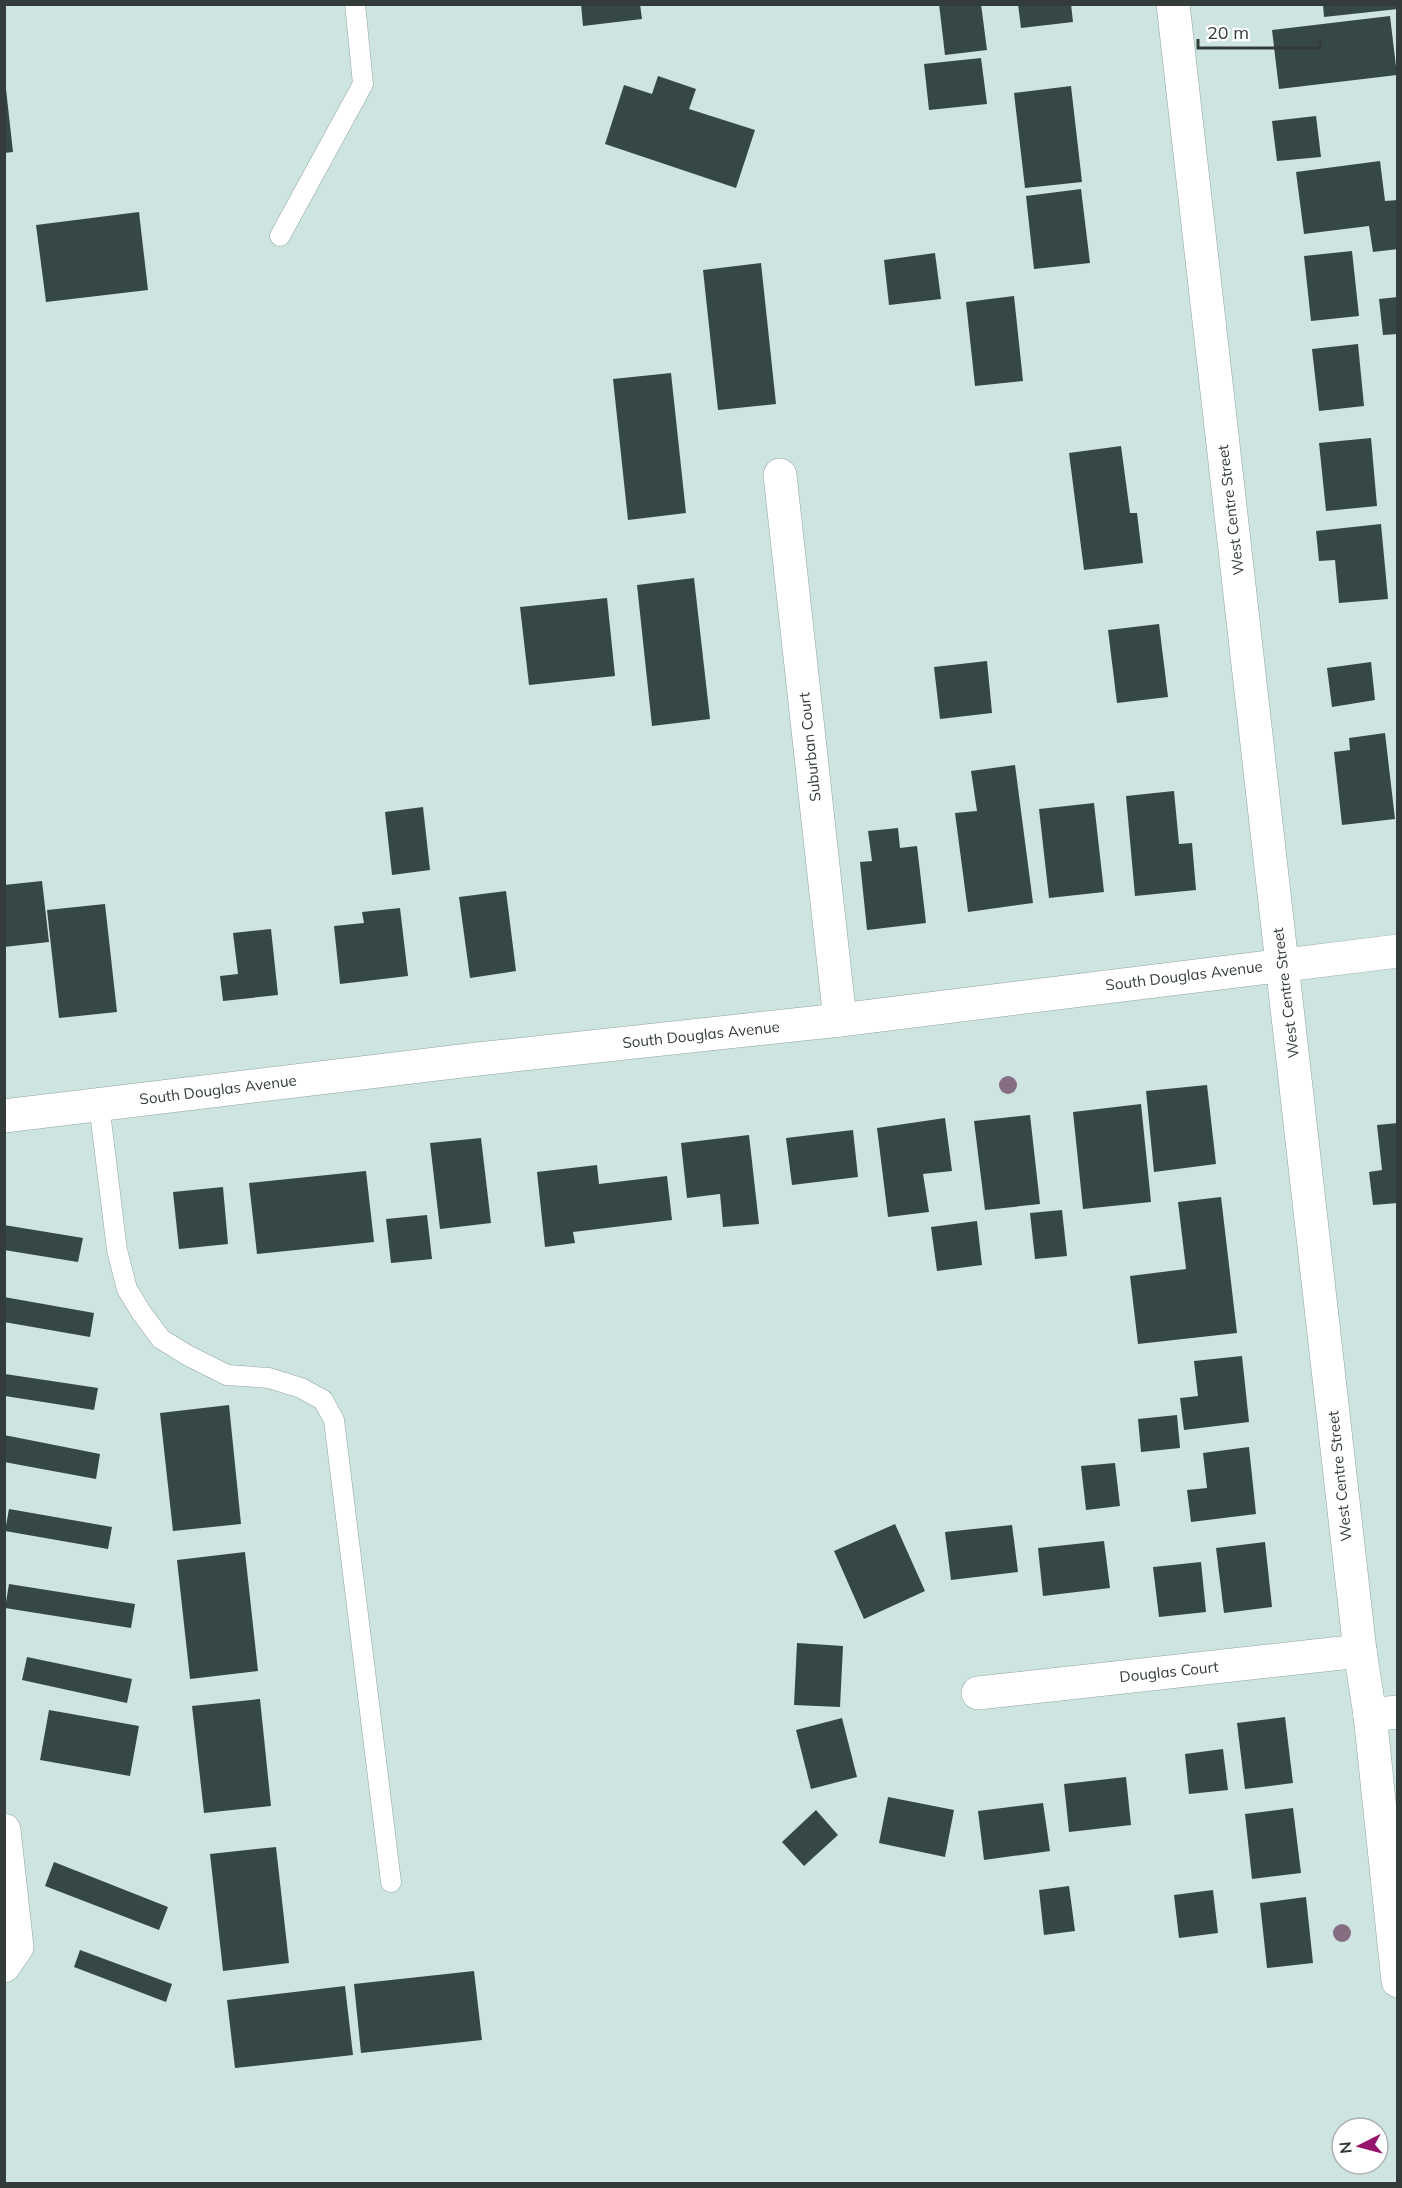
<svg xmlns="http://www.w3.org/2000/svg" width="1402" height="2188" font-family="Mulish,sans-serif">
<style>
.building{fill:#354846}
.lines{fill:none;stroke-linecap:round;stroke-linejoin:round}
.service-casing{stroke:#8fa4a1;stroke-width:21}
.minor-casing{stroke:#8fa4a1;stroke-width:34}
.service{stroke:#fff;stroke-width:20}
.minor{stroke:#fff;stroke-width:33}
.tree{fill:#856d82}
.labels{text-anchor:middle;stroke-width:6;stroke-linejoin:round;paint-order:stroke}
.street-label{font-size:15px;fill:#333c3b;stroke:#fff}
</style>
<rect width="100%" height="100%" fill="#cee4e1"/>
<g class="building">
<path d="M581 4H640L642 19 583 26Z"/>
<path d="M939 4H981L987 50 945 55Z"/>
<path d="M1018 4H1071L1073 22 1021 28Z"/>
<path d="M1323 4H1398V9L1324 17Z"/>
<path d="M1390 16 1397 75 1279 89 1272 30Z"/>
<path d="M981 58 987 104 929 110 924 64Z"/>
<path d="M658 76 696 89 689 109 755 130 736 188 605 144 624 85 652 94Z"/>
<path d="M1071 86 1082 182 1025 188 1014 93Z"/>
<path d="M6 89 13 152 4 153V90Z"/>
<path d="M1316 116 1321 157 1277 161 1272 121Z"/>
<path d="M1380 161 1385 201 1398 200V249L1373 252 1369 226 1304 234 1296 172Z"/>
<path d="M1081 189 1090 263 1034 269 1026 196Z"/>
<path d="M139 212 148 290 46 302 36 225Z"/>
<path d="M1352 251 1359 316 1311 321 1304 256Z"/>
<path d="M935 253 941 299 889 305 884 260Z"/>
<path d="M761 263 776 404 718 410 703 270Z"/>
<path d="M1014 296 1023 381 975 386 966 302Z"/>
<path d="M1398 297V334L1383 335 1379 299Z"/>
<path d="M1358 344 1364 406 1319 411 1312 349Z"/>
<path d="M671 373 686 513 628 520 613 379Z"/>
<path d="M1371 438 1377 506 1326 511 1319 443Z"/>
<path d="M1121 446 1130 513H1137L1143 563 1084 570 1069 453Z"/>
<path d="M1381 524 1388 599 1339 603 1335 560 1319 561 1316 531Z"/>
<path d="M694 578 710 719 652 726 637 585Z"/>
<path d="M607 598 615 676 529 685 520 607Z"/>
<path d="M1159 624 1168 697 1117 703 1108 630Z"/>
<path d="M987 661 992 713 940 719 934 667Z"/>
<path d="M1371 662 1375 700 1332 707 1327 668Z"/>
<path d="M1385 733 1395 819 1342 825 1334 752 1350 750 1349 738Z"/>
<path d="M1015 765 1033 903 968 912 955 813 977 811 971 771Z"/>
<path d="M1174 791 1179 844 1192 843 1196 890 1135 896 1126 796Z"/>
<path d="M1094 803 1104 892 1049 898 1039 809Z"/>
<path d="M423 807 430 870 392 875 385 812Z"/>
<path d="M898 828 900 848 917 846 926 923 867 930 860 862 872 861 868 831Z"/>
<path d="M42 881 49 942 4 947V885Z"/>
<path d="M506 891 516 971 470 978 459 897Z"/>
<path d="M105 904 117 1012 59 1018 47 910Z"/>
<path d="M400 908 408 976 340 984 334 926 364 923 362 912Z"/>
<path d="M271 929 278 995 223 1001 220 976 238 974 233 933Z"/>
<path d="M1207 1085 1216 1164 1154 1172 1146 1091Z"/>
<path d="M1141 1104 1151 1202 1083 1209 1073 1112Z"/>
<path d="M1030 1115 1040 1204 985 1210 974 1121Z"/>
<path d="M945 1118 952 1171 923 1174 929 1212 888 1217 877 1128Z"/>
<path d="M1398 1123V1203L1373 1205 1369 1172 1382 1170 1377 1125Z"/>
<path d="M853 1130 858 1177 792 1185 786 1138Z"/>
<path d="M749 1135 759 1224 723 1227 720 1194 687 1198 681 1143Z"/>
<path d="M481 1138 491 1223 440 1229 430 1143Z"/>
<path d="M597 1165 599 1184 667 1176 672 1220 573 1232 575 1243 545 1247 537 1172Z"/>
<path d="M366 1171 374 1242 257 1254 249 1183Z"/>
<path d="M223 1187 228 1244 179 1249 173 1192Z"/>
<path d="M1221 1197 1237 1333 1138 1344 1130 1276 1186 1269 1178 1202Z"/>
<path d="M1062 1210 1067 1256 1035 1259 1030 1213Z"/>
<path d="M427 1215 432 1259 391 1263 386 1219Z"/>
<path d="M977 1221 982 1265 937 1271 931 1227Z"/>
<path d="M4 1225 83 1238 78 1262 4 1250Z"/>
<path d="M4 1297 94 1313 90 1337 4 1322Z"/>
<path d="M1242 1356 1249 1422 1184 1430 1180 1398 1198 1396 1194 1361Z"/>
<path d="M5 1374 98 1388 94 1410 5 1396Z"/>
<path d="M229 1405 241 1524 173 1531 160 1413Z"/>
<path d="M1177 1415 1180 1448 1141 1452 1138 1419Z"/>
<path d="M4 1435 100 1454 96 1479 4 1462Z"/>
<path d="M1249 1447 1256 1514 1191 1522 1187 1490 1207 1488 1203 1453Z"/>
<path d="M1115 1463 1120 1506 1086 1510 1081 1466Z"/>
<path d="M9 1509 112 1527 108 1549 5 1531Z"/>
<path d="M895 1524 925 1591 864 1619 834 1551Z"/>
<path d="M1012 1525 1018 1572 951 1580 945 1532Z"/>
<path d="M1104 1541 1110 1588 1043 1596 1038 1548Z"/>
<path d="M1265 1542 1272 1607 1224 1613 1216 1548Z"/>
<path d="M245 1552 258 1671 190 1679 177 1560Z"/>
<path d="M1201 1562 1206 1612 1159 1617 1153 1567Z"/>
<path d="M9 1584 135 1604 131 1628 5 1608Z"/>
<path d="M797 1643 843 1646 840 1707 794 1705Z"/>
<path d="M27 1657 132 1679 127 1703 22 1680Z"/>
<path d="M260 1699 271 1806 204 1813 192 1706Z"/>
<path d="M49 1710 139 1726 130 1776 40 1760Z"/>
<path d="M1285 1717 1293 1783 1245 1789 1237 1723Z"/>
<path d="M842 1718 857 1777 811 1789 796 1730Z"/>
<path d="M1223 1749 1228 1790 1189 1794 1185 1754Z"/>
<path d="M1126 1777 1131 1825 1069 1832 1064 1784Z"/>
<path d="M888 1797 954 1810 945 1857 879 1843Z"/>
<path d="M1043 1803 1050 1851 984 1860 978 1811Z"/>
<path d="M1293 1808 1301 1873 1252 1879 1245 1814Z"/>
<path d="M816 1810 838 1835 804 1866 782 1842Z"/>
<path d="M276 1847 289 1963 223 1971 210 1854Z"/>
<path d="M54 1862 168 1907 159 1930 45 1886Z"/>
<path d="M1069 1886 1075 1931 1044 1935 1039 1890Z"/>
<path d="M1213 1890 1218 1933 1179 1938 1174 1895Z"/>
<path d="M1306 1897 1313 1963 1267 1968 1260 1903Z"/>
<path d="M80 1950 172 1984 166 2002 74 1967Z"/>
<path d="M474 1971 482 2040 361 2053 354 1984Z"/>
<path d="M345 1986 353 2055 235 2068 227 2000Z"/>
</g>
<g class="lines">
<defs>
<g id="service">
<path d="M280 236 363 84 355 4"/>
<path d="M99 1104 117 1250 127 1289 141 1312 161 1339 187 1355 227 1375 269 1378 301 1388 323 1400 334 1420 391 1882"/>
</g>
<g id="minor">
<path d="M1173 4 1360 1651 1370 1715 1398 1981"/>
<path d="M780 475 840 1020"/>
<path d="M4 1116 478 1059 840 1020 1398 951"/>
<path d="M978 1693 1360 1651"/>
<path d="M1370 1715 1398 1712"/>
<path d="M4 1830 17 1947 4 1966"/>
</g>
</defs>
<use href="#service" class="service-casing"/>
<use href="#minor" class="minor-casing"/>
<use href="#service" class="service"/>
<use href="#minor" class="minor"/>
</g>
<g class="tree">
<circle cx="1008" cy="1085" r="9"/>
<circle cx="1342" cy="1933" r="9"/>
</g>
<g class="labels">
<g class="street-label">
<text transform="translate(1231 510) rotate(-97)" y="5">West Centre Street</text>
<text transform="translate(810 747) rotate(-96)" y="5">Suburban Court</text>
<text transform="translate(1184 976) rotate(-7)" y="5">South Douglas Avenue</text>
<text transform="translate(1286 993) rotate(-97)" y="5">West Centre Street</text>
<text transform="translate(701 1035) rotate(-6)" y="5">South Douglas Avenue</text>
<text transform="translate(218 1090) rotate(-7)" y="5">South Douglas Avenue</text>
<text transform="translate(1340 1476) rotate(-96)" y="5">West Centre Street</text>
<text transform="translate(1169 1672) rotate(-6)" y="5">Douglas Court</text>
</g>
</g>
<rect width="1402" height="2188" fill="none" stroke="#333c3b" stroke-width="12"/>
<g transform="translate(1360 2146) rotate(264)"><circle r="28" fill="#ffffff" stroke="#adb1b1" stroke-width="1.5"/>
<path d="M0-4.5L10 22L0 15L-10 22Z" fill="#95146d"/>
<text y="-9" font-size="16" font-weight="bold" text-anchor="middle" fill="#333c3b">N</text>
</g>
<path d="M1198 39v9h122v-9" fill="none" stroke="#333c3b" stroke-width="3"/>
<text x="1207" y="39" font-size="18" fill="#333c3b" stroke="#ffffff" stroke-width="4.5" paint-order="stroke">20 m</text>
</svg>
